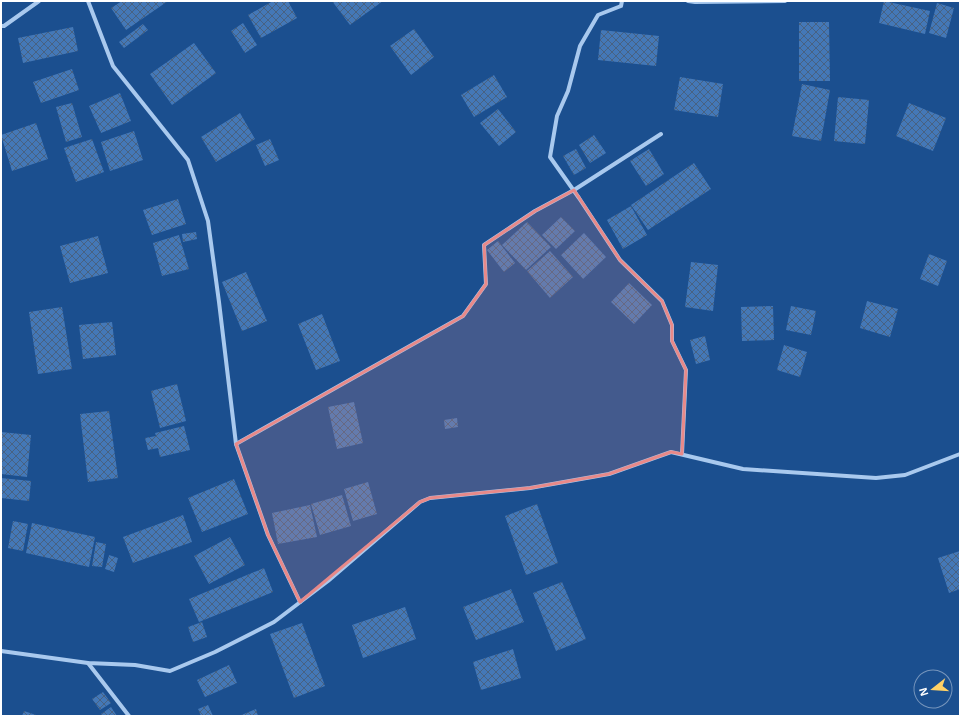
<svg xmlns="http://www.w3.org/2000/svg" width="961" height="717" font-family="Arial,sans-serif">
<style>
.building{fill:url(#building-cross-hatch)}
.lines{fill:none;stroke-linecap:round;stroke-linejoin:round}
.street{stroke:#a9c9ee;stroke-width:4}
.marked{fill:#e88989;fill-opacity:0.2;stroke:#e88989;stroke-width:3;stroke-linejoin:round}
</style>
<defs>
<pattern id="building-cross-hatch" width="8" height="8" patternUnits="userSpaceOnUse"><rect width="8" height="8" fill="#4478b7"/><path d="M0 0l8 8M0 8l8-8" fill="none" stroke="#486282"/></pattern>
</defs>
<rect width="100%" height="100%" fill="#1b4f8f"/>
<g class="building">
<path d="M122 1H168L126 30 111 8Z"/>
<path d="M273 1H288L297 18 261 38 248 15Z"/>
<path d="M332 1H383L350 25Z"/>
<path d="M884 1 930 11 925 34 879 23Z"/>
<path d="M937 3 954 8 946 38 929 33Z"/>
<path d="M799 22H829L830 81H799Z"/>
<path d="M243 23 257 45 245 53 231 31Z"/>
<path d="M143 24 148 30 124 48 119 42Z"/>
<path d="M73 27 78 51 23 63 18 38Z"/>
<path d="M414 29 434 57 411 75 390 46Z"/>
<path d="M601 30 659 36 656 66 598 60Z"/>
<path d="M194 43 216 73 172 105 150 74Z"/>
<path d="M72 69 79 90 41 103 33 82Z"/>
<path d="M494 75 507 97 474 117 461 95Z"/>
<path d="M680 77 723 84 718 117 674 110Z"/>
<path d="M802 84 830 90 821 141 792 136Z"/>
<path d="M120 93 131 121 101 133 89 106Z"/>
<path d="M838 97 869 100 865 144 834 141Z"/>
<path d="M72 103 82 137 66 142 56 107Z"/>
<path d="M909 103 946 118 933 151 896 136Z"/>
<path d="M498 109 516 132 499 146 480 123Z"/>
<path d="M240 113 255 139 216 162 201 137Z"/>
<path d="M36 123 48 159 12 171 1 135Z"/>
<path d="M134 131 143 160 110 171 101 142Z"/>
<path d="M594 135 606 153 590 163 579 145Z"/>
<path d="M92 139 104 172 76 182 64 148Z"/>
<path d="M270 139 279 160 265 166 256 145Z"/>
<path d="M576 149 586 168 574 175 563 156Z"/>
<path d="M649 149 664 174 646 186 630 161Z"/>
<path d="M694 163 711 189 648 230 631 205Z"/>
<path d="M178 199 186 224 152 235 143 210Z"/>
<path d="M631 206 647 235 623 249 607 220Z"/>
<path d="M561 217 575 231 556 249 542 235Z"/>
<path d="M527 222 551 247 526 270 502 245Z"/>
<path d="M196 232 197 239 183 242 182 234Z"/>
<path d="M584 233 606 257 583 279 561 255Z"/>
<path d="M179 235 189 269 162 276 153 243Z"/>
<path d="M98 236 108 273 70 283 60 246Z"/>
<path d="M498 241 515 263 504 272 487 250Z"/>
<path d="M550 251 573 277 550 298 527 271Z"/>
<path d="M929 254 947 261 938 286 920 279Z"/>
<path d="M691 262 718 265 713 311 685 307Z"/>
<path d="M246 272 267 321 242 331 222 282Z"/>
<path d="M629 283 652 305 634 324 611 302Z"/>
<path d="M867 301 898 309 890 337 860 328Z"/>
<path d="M773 306 774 340 742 341 741 307Z"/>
<path d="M791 306 816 311 811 335 786 330Z"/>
<path d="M62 307 72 369 38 374 29 312Z"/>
<path d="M322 314 340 361 316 370 298 324Z"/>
<path d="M112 322 116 355 83 359 79 325Z"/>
<path d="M705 336 710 360 696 364 690 340Z"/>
<path d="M784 345 807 352 800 377 777 370Z"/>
<path d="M177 384 186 421 160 428 151 391Z"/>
<path d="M354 402 363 443 337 449 328 407Z"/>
<path d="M109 411 118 478 88 482 80 414Z"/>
<path d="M457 418 458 427 445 429 444 420Z"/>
<path d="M184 426 190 450 160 457 158 448 148 450 145 438 156 436 155 433Z"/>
<path d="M1 432 31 435 27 477 1 474Z"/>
<path d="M1 478 31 481 29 501 1 498Z"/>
<path d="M234 479 248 514 202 532 188 498Z"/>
<path d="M368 482 377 514 353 521 344 489Z"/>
<path d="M342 495 351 526 320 535 311 504Z"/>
<path d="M537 504 558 563 526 575 505 516Z"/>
<path d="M310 505 317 537 278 544 272 513Z"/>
<path d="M183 515 192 542 133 563 123 537Z"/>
<path d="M13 521 28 524 23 551 8 548Z"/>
<path d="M32 523 95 537 89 567 26 553Z"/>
<path d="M230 537 245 565 209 584 194 556Z"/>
<path d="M96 542 106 544 102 567 92 566Z"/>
<path d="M960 551V589L949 593 938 558Z"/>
<path d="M109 555 118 558 114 572 105 569Z"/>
<path d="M264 568 273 592 199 622 189 599Z"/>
<path d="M562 582 586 639 556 651 533 593Z"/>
<path d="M511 589 524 622 476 640 463 607Z"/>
<path d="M405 607 416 639 363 658 352 625Z"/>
<path d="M202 622 207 637 193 642 188 627Z"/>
<path d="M302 623 325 686 294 698 270 634Z"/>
<path d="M513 649 521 678 481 690 473 662Z"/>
<path d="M229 665 237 683 205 697 197 680Z"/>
<path d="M103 692 111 703 100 710 92 699Z"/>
<path d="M208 705 213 716H201L198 709Z"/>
<path d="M111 707 117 716H102L101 714Z"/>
<path d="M256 709 258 716H239Z"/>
<path d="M24 711 39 716H22Z"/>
</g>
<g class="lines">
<g class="street">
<path d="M88 1 113 66 188 160 208 221 219 302 236 444 268 535 300 602"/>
<path d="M622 1 621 6 598 15 580 46 568 91 557 116 550 157 579 198 620 260 662 301 672 325V341L686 370 682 454"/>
<path d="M688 1 695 2 785 1"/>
<path d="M1 26H4L39 1"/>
<path d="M236 444 463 316 486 284 484 245 535 211 574 190 661 134"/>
<path d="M1 651 88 663 135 665 170 671 215 652 274 622 328 581 420 502 430 498 530 488 609 474 671 452 743 469 876 478 905 475 960 454"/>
<path d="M88 663 129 716"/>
</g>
</g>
<path class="marked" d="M574 190 620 260 662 301 672 325V341L686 370 682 454 671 452 609 474 530 488 430 498 420 502 300 602 268 535 236 444 463 316 486 284 484 245 535 211Z"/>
<rect width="961" height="717" fill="none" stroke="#ffffff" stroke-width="4"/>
<g transform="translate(933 689) rotate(253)"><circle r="19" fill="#1b4f8f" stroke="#7695bc"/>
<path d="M0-3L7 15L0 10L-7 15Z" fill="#ffd166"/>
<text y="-6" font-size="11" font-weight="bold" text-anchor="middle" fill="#ffffff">N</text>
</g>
</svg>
